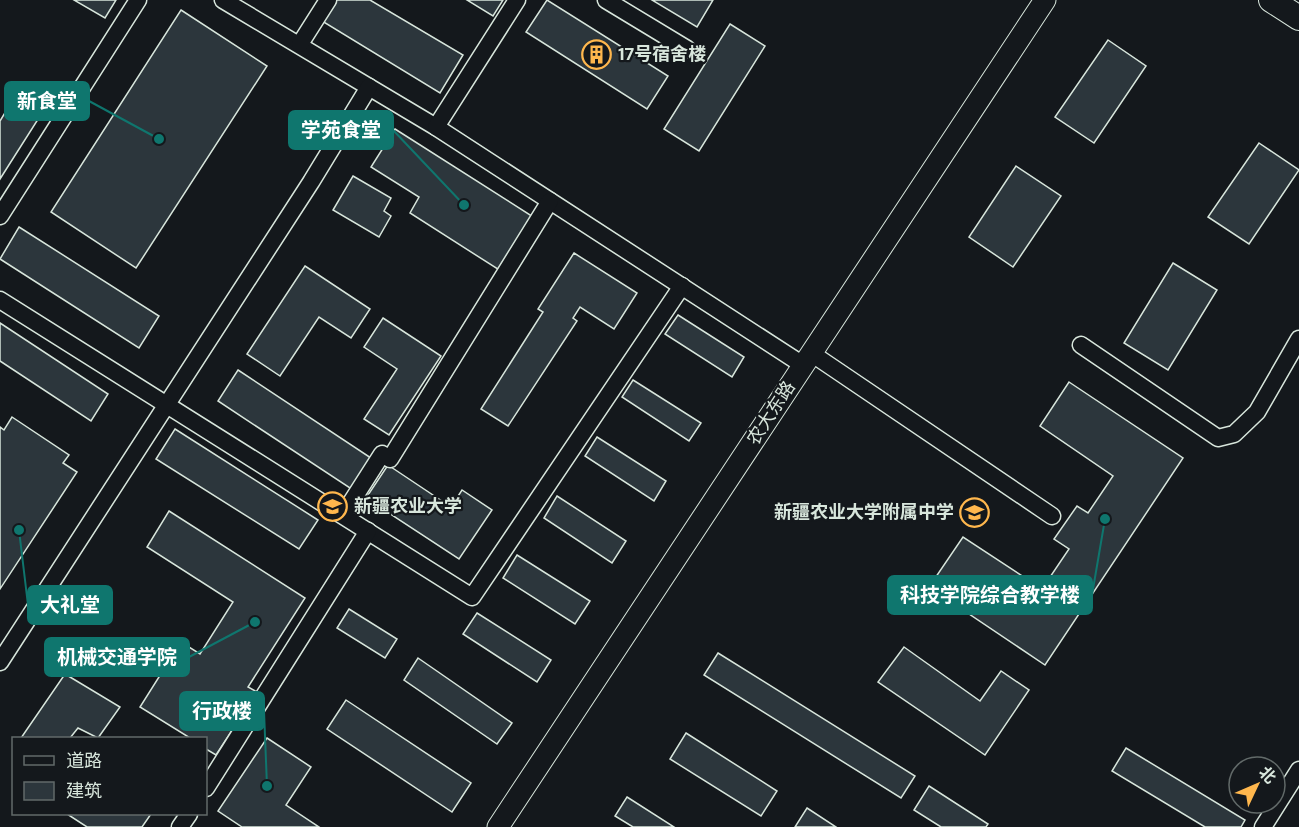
<svg xmlns="http://www.w3.org/2000/svg" width="1299" height="827" font-family="'DM Sans','Noto Sans SC',sans-serif">
<style>
.building{fill:#2c363c;stroke:#d8e6dc;stroke-width:1.5}
.lines{fill:none;stroke-linecap:round;stroke-linejoin:round}
.minor-casing{stroke:#d8e6dc;stroke-width:19}
.major-casing{stroke:#d8e6dc;stroke-width:23}
.highway-casing{stroke:#d8e6dc;stroke-width:26}
.minor{stroke:#14181c;stroke-width:16}
.major{stroke:#14181c;stroke-width:21}
.highway{stroke:#14181c;stroke-width:24}
.labels{text-anchor:middle;stroke-width:4.5;stroke-linejoin:round;paint-order:stroke}
.poi-label{font-size:18px;font-weight:bold;fill:#d8e6dc;stroke:#14181c;text-anchor:start}
.street-label{font-size:18px;fill:#d8e6dc;stroke:#14181c}
.leader{fill:none;stroke:#0f766e;stroke-width:2}
.callout-dot{fill:#0f766e;stroke:#14181c;stroke-width:2}
.callout{fill:#0f766e;stroke:#0f766e;stroke-width:2}
.callout-label{font-size:20px;text-anchor:middle;font-weight:bold;fill:#fff}
</style>
<rect width="100%" height="100%" fill="#14181c"/>
<g class="building">
<path d="M74 0H116L105 18Z"/>
<path d="M335 0H370L463 55 440 93 322 21Z"/>
<path d="M467 0H503L493 16Z"/>
<path d="M547 0 668 76 647 109 526 32Z"/>
<path d="M652 0H713L697 27Z"/>
<path d="M181 10 267 66 136 268 51 212Z"/>
<path d="M730 24 765 46 699 151 664 129Z"/>
<path d="M1108 40 1146 66 1094 143 1055 117Z"/>
<path d="M15 96 42 113 0 179V121Z"/>
<path d="M395 129 538 220 504 273 410 213 419 197 371 167Z"/>
<path d="M1259 143 1299 170 1249 244 1208 217Z"/>
<path d="M1016 166 1061 196 1013 267 969 237Z"/>
<path d="M353 176 391 198 384 211 391 216 379 237 333 210Z"/>
<path d="M19 227 159 316 139 348 0 259Z"/>
<path d="M574 253 637 293 614 329 580 307 573 318 577 321 508 426 481 409 543 312 538 309Z"/>
<path d="M1173 263 1217 290 1168 370 1124 343Z"/>
<path d="M305 266 370 309 351 338 319 317 280 376 247 354Z"/>
<path d="M678 315 744 357 732 377 665 334Z"/>
<path d="M383 318 441 356 389 435 364 419 397 369 364 347Z"/>
<path d="M0 323 108 394 91 421 0 361Z"/>
<path d="M238 370 374 460 353 490 218 401Z"/>
<path d="M633 380 701 423 689 441 622 397Z"/>
<path d="M1069 382 1183 458 1045 665 929 587 963 537 1042 589 1069 549 1054 539 1077 506 1088 513 1113 476 1040 426Z"/>
<path d="M12 417 69 455 63 463 77 472 0 589V427L4 430Z"/>
<path d="M175 429 318 520 299 549 156 459Z"/>
<path d="M597 437 666 481 654 501 585 456Z"/>
<path d="M388 465 451 507 462 490 492 510 459 559 366 498Z"/>
<path d="M557 496 626 541 612 563 544 518Z"/>
<path d="M169 511 305 598 248 687 257 692 216 755 206 749V738H190L140 707 181 642 200 654 233 602 147 547Z"/>
<path d="M517 555 590 601 575 624 503 578Z"/>
<path d="M349 609 397 639 385 658 337 628Z"/>
<path d="M477 613 551 660 537 682 463 634Z"/>
<path d="M904 647 980 701 1001 671 1029 690 985 755 878 682Z"/>
<path d="M718 653 915 776 901 798 704 675Z"/>
<path d="M418 658 512 723 497 744 404 680Z"/>
<path d="M65 674 120 707 98 738 78 728 70 738H21Z"/>
<path d="M346 700 471 783 452 812 327 729Z"/>
<path d="M686 733 777 791 761 816 670 759Z"/>
<path d="M267 738 311 767 286 805 319 827H242L218 811Z"/>
<path d="M1126 748 1245 820 1241 827H1205L1112 771Z"/>
<path d="M929 786 988 824 986 827H941L914 810Z"/>
<path d="M627 797 674 827H633L615 816Z"/>
<path d="M807 808 836 827H795Z"/>
<path d="M67 814H151L142 827H87Z"/>
</g>
<g class="lines">
<defs>
<g id="minor">
<path d="M223 0 436 127 803 365"/>
<path d="M606 0 687 49"/>
<path d="M300 44 328 0"/>
<path d="M436 127 517 0"/>
<path d="M0 216 138 0"/>
<path d="M0 300 472 597 682 286"/>
<path d="M1081 345 1218 438 1234 434 1257 412 1299 339"/>
<path d="M811 353 1052 516"/>
<path d="M343 515 382 454 390 459 550 201"/>
<path d="M0 662 311 182 369 87"/>
<path d="M206 788 368 531"/>
<path d="M180 827 189 814"/>
<path d="M1263 827 1299 770"/>
</g>
<path id="major" d="M498 827 1045 0"/>
<path id="highway" d="M1271 0 1299 18"/>
</defs>
<use href="#minor" class="minor-casing"/>
<use href="#major" class="major-casing"/>
<use href="#highway" class="highway-casing"/>
<use href="#minor" class="minor"/>
<use href="#major" class="major"/>
<use href="#highway" class="highway"/>
</g>
<defs>
<symbol id="building-ring" viewBox="-11 -11 22 22"><circle r="9.5" fill="#14181c" stroke="#ffb74d" stroke-width="1.5"/><path d="M-4-6H4V6H1V3H-1V6H-4ZM-2.5-4.3h1.7v1.8h-1.7ZM.8-4.3h1.7v1.8H.8ZM-2.5-1h1.7V.8h-1.7ZM.8-1h1.7V.8H.8Z" fill="#ffb74d"/></symbol>
<symbol id="university-ring" viewBox="-11 -11 22 22"><circle r="9.5" fill="#14181c" stroke="#ffb74d" stroke-width="1.5"/><path d="M0-5L7-2L0 1L-7-2ZM-4 1L0 2.5L4 1V4Q0 6-4 4Z" fill="#ffb74d"/></symbol>
<symbol id="school-ring" viewBox="-11 -11 22 22"><circle r="9.5" fill="#14181c" stroke="#ffb74d" stroke-width="1.5"/><path d="M0-5L7-2L0 1L-7-2ZM-4 1L0 2.5L4 1V4Q0 6-4 4Z" fill="#ffb74d"/></symbol>
</defs>
<g fill-rule="evenodd">
<use href="#building-ring" x="580" y="38" width="33" height="33"/>
<use href="#university-ring" x="316" y="490" width="33" height="33"/>
<use href="#school-ring" x="958" y="496" width="33" height="33"/>
</g>
<g class="labels">
<g class="poi-label">
<text x="618" y="60">17号宿舍楼</text>
<text x="354" y="512">新疆农业大学</text>
<text x="954" y="518" text-anchor="end">新疆农业大学附属中学</text>
</g>
<g class="street-label">
<text transform="translate(771 413) rotate(-57)" y="6">农大东路</text>
</g>
</g>
<path class="leader" d="M159 139L89 101M464 205L393 130M1105 519L1092 595M19 530L28 605M255 622L189 657M267 786L264 711"/>
<g class="callout-dot">
<circle cx="159" cy="139" r="6"/>
<circle cx="464" cy="205" r="6"/>
<circle cx="1105" cy="519" r="6"/>
<circle cx="19" cy="530" r="6"/>
<circle cx="255" cy="622" r="6"/>
<circle cx="267" cy="786" r="6"/>
</g>
<g class="callout">
<rect x="5" y="82" width="84" height="38" rx="6"/>
<rect x="289" y="111" width="104" height="38" rx="6"/>
<rect x="888" y="576" width="204" height="38" rx="6"/>
<rect x="28" y="586" width="84" height="38" rx="6"/>
<rect x="45" y="638" width="144" height="38" rx="6"/>
<rect x="180" y="692" width="84" height="38" rx="6"/>
</g>
<g class="callout-label">
<text x="47" y="108">新食堂</text>
<text x="341" y="137">学苑食堂</text>
<text x="990" y="602">科技学院综合教学楼</text>
<text x="70" y="612">大礼堂</text>
<text x="117" y="664">机械交通学院</text>
<text x="222" y="718">行政楼</text>
</g>
<rect x="12" y="737" width="195" height="78" fill="#14181c" stroke="#626a69" stroke-width="1.5"/>
<rect x="24" y="756" width="30" height="9" fill="#14181c" stroke="#626a69" stroke-width="1.5"/>
<text x="66" y="767" font-size="18" fill="#d8e6dc">道路</text>
<rect x="24" y="782" width="30" height="18" fill="#2c363c" stroke="#626a69" stroke-width="1.5"/>
<text x="66" y="797" font-size="18" fill="#d8e6dc">建筑</text>
<g transform="translate(1257 785) rotate(46)"><circle r="28" fill="#14181c" stroke="#626a69" stroke-width="1.5"/>
<path d="M0-4.5L10 22L0 15L-10 22Z" fill="#ffb74d"/>
<text y="-9" font-size="16" font-weight="bold" text-anchor="middle" fill="#d8e6dc">北</text>
</g>
</svg>
